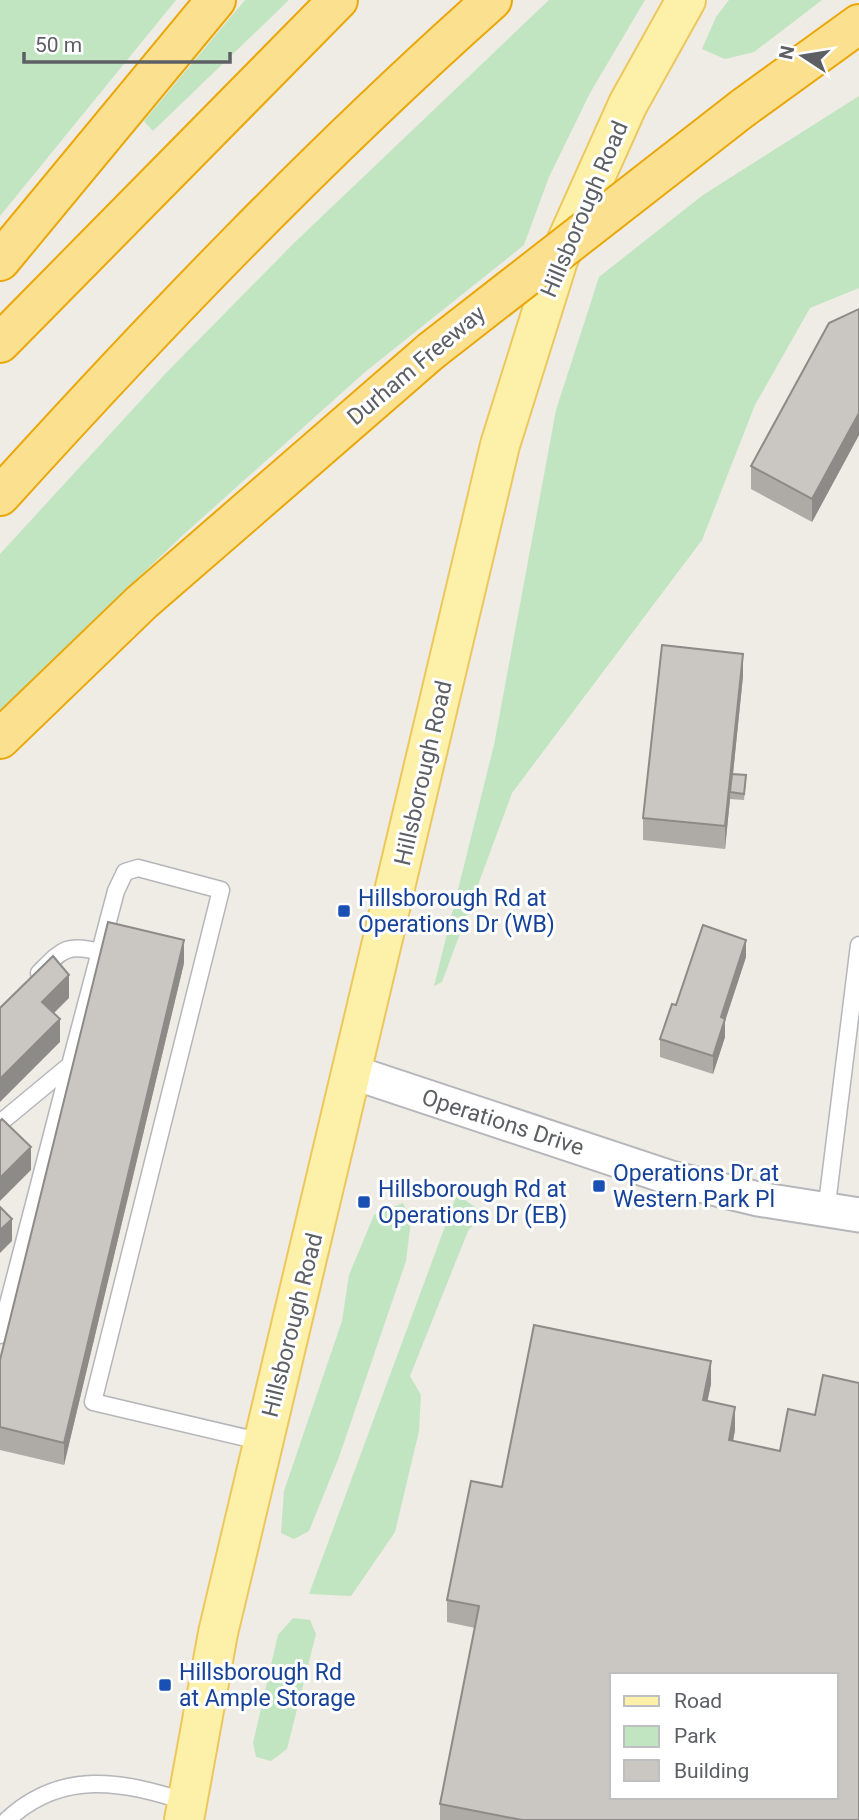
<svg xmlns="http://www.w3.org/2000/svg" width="859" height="1820" font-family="Roboto,sans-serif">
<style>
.green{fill:#c1e5c1}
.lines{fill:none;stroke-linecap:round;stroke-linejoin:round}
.service-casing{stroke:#b4b6bb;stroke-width:19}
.minor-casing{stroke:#b4b6bb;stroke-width:37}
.primary-casing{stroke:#edc75e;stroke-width:42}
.motorway-casing{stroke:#eba707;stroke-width:42}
.service{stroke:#fff;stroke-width:16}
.minor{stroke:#fff;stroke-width:33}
.primary{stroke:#fdf1aa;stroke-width:38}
.motorway{stroke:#fae08f;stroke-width:38}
.motorway-bridge-casing{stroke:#eba707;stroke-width:42;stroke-linecap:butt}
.motorway-bridge{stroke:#fae08f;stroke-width:38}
.wall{fill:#aeaaa6}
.shaded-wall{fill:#8d8b87}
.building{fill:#cac6c1;stroke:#8d8b87;stroke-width:2;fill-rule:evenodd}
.transit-dot{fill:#1a4fb4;stroke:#fff;stroke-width:2.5}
.labels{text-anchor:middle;stroke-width:6;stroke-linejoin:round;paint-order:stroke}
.street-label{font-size:23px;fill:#5c5f64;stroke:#fff}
.transit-label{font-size:23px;fill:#164399;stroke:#fff;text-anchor:start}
</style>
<rect width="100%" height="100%" fill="#eeece4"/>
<g class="green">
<path d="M0 0H176L0 216Z"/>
<path d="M245 0H289L153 131 144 121Z"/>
<path d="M549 0H645L590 93 549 177 524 245 365 372 183 535 0 710V554L167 372 294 243Z"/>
<path d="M729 0H822L754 52 725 59 702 49 716 17Z"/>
<path d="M859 96V288L810 308 755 405 702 540 512 793 442 982 434 986 494 745 556 410 599 277 703 195Z"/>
<path d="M457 1194 484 1214 468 1231 410 1376 421 1395 419 1431 395 1532 351 1596 309 1594Z"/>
<path d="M403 1203 411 1221 406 1261 339 1457 309 1531 294 1539 281 1533 284 1491 342 1321 349 1275 374 1215Z"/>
<path d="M293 1618 310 1620 316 1634 287 1749 271 1761 256 1757 253 1743 278 1635Z"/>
</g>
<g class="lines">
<defs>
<g id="service">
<path d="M39 973C62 950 66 943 100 952"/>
<path d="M0 1123 70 1065 116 891 125 872 138 868 221 890 93 1402 263 1442"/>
<path d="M826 1212 859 945"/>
<path d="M0 1335 70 1065"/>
<path d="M7 1820C62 1769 122 1781 187 1802"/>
</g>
<path id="minor" d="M352 1072 671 1178 758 1199 859 1215"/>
<path id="primary" d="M184 1820 218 1633 500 445 558 260 628 104 686 0"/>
<g id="motorway">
<path d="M743 108 859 24"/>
<path d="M0 261 216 0"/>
<path d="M0 343 338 0"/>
<path d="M0 496C156 324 318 155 492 0"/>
<path d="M0 739 142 602 431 351"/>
</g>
</defs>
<use href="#service" class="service-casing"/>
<use href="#minor" class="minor-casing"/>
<use href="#primary" class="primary-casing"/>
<use href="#motorway" class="motorway-casing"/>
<use href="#service" class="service"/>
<use href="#minor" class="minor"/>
<use href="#primary" class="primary"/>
<use href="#motorway" class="motorway"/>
<defs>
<path id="motorway-bridge" d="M431 351 743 108"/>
</defs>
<use href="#motorway-bridge" class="motorway-bridge-casing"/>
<use href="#motorway-bridge" class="motorway-bridge"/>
</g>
<g class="wall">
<path d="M859 309V435L812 522 751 489V466Z"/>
<path d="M743 676 733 774 746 781 744 800 730 799 725 849 643 840V818Z"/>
<path d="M746 957 725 1021V1037L713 1074 660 1057V1039L676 1005Z"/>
<path d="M184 963 64 1465 0 1450V1360Z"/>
<path d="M711 1384 707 1401 735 1430 733 1441 859 1820H440V1804L475 1628 447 1622V1600L502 1487Z"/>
</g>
<g class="shaded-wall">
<path d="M859 413V435L812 522V499Z"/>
<path d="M743 654V676L731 793 730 792V799L725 849V826Z"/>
<path d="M184 940V963L64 1465V1443Z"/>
<path d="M746 940V957L725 1021V1037L713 1074V1056L721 1017Z"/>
<path d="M69 975V998L42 1025V1002Z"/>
<path d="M60 1019V1042L0 1102V1079Z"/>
<path d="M31 1147V1170L0 1201V1178Z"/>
<path d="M12 1219V1241L0 1253V1230Z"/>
<path d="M711 1361V1384L703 1423V1400Z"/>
<path d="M735 1407V1430L729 1462V1440Z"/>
</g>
<g class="building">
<path d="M859 309V413L812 499 751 466 829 323Z"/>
<path d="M662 645 743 654 725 826 643 818Z"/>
<path d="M732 774 746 775 744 794 730 792Z"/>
<path d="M108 922 184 940 64 1443 0 1427V1360Z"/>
<path d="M703 925 746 940 721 1017 725 1019 713 1056 660 1039 672 1004 676 1005Z"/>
<path d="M53 956 69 975 42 1002 60 1019 0 1079V1008Z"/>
<path d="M2 1119 31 1147 0 1178V1121Z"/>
<path d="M0 1207 12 1219 0 1230Z"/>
<path d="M534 1325 711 1361 703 1400 735 1407 729 1440 780 1451 788 1409 815 1415 823 1375 859 1383V1820H522L440 1804 479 1606 447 1600 471 1481 502 1487ZM612 1675H836V1797H612Z"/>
</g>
<g class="transit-dot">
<rect x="337" y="904" width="14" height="14" rx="3.5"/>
<rect x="592" y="1179" width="14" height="14" rx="3.5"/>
<rect x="357" y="1195" width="14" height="14" rx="3.5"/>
<rect x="158" y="1678" width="14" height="14" rx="3.5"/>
</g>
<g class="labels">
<g class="street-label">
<text transform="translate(584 209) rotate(-67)" y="8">Hillsborough Road</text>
<text transform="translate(416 365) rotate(-40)" y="8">Durham Freeway</text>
<text transform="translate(423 773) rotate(-77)" y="8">Hillsborough Road</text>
<text transform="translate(503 1122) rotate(18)" y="8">Operations Drive</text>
<text transform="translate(292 1325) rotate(-76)" y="8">Hillsborough Road</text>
</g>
<g class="transit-label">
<text x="358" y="906">Hillsborough Rd at<tspan x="358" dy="26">Operations Dr (WB)</tspan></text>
<text x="613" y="1181">Operations Dr at<tspan x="613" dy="26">Western Park Pl</tspan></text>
<text x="378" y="1197">Hillsborough Rd at<tspan x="378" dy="26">Operations Dr (EB)</tspan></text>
<text x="179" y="1680">Hillsborough Rd<tspan x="179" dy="26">at Ample Storage</tspan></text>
</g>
</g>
<rect x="610" y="1673" width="228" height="126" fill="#ffffff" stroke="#bebfc1" stroke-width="2"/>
<rect x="624" y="1696" width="35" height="10" fill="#fdf1aa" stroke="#bebfc1" stroke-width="2"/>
<text x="674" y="1708" font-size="21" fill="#5c5f64">Road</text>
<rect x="624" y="1726" width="35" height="21" fill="#c1e5c1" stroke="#bebfc1" stroke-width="2"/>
<text x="674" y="1743" font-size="21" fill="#5c5f64">Park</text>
<rect x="624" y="1760" width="35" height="21" fill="#cac6c1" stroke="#bebfc1" stroke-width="2"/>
<text x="674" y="1778" font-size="21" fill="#5c5f64">Building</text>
<g transform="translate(803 56) rotate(282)" stroke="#ffffff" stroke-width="5" paint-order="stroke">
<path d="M0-5L12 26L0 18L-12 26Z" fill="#5c5f64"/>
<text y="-10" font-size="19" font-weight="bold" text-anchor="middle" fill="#5c5f64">N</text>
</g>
<path d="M24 52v10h206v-10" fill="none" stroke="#5c5f64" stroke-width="3.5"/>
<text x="35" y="52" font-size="21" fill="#5c5f64" stroke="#ffffff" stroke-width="5" paint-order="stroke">50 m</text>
</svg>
